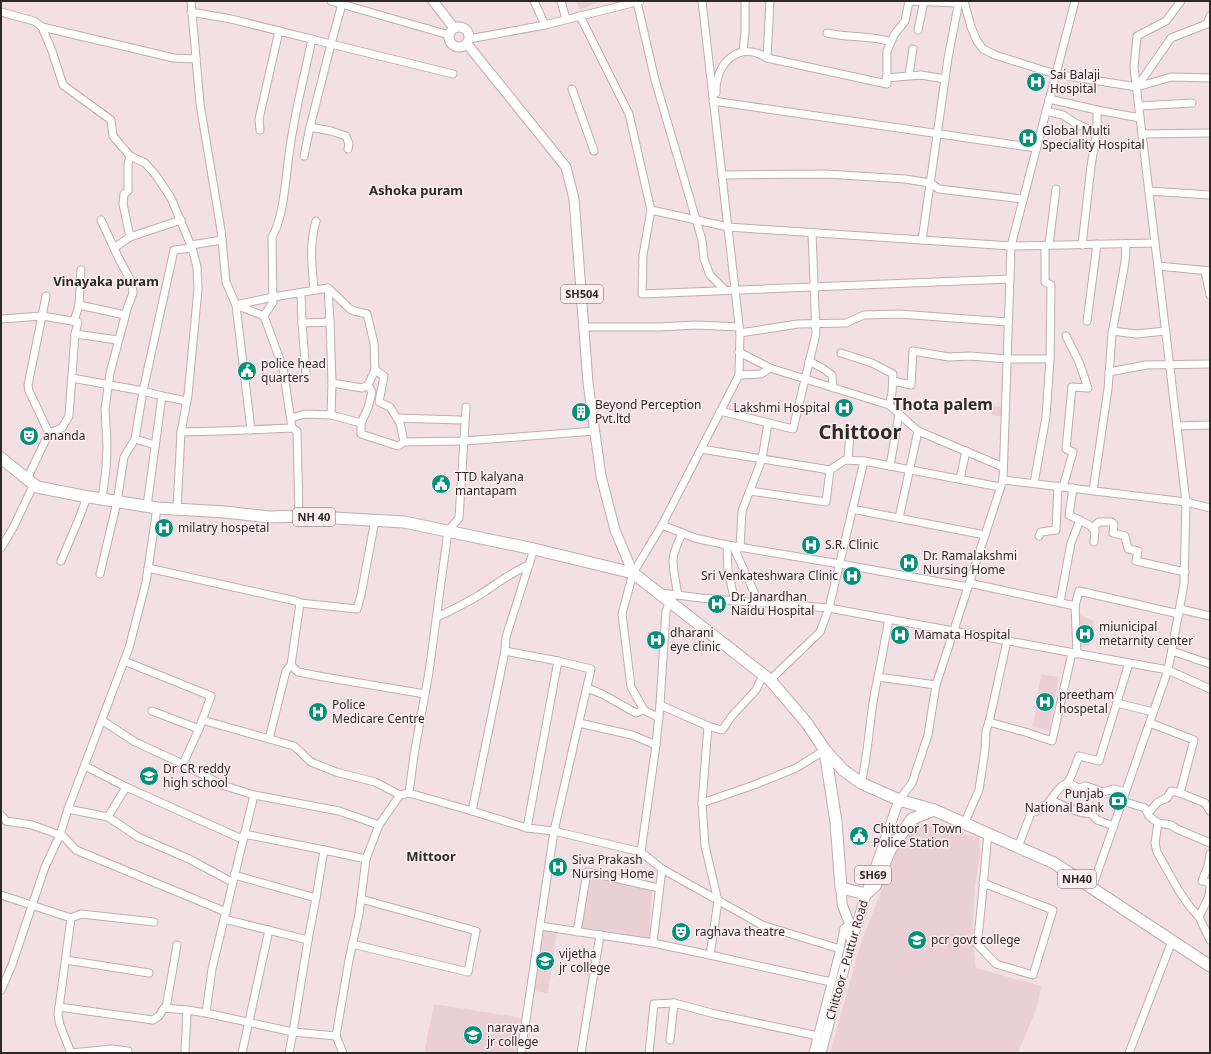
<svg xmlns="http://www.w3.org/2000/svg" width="1211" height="1054" font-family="'Noto Sans',sans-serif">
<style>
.built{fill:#ead0d5}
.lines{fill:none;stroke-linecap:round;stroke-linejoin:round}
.minor-casing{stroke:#beadb0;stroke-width:9}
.major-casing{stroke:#beadb0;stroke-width:11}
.highway-casing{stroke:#beadb0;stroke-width:13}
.minor{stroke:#fff;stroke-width:7}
.major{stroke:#fff;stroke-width:9}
.highway{stroke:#fff;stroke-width:11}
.labels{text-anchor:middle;stroke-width:3;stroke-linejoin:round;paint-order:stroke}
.shield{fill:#fdeff1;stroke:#6c6465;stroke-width:1}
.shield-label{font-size:11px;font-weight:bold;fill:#2e2829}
.poi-label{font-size:12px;fill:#2e2829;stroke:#fdeff1;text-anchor:start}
.street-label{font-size:12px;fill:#2e2829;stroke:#fdeff1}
.neighbourhood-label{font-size:13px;font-weight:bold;fill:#2e2829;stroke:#fdeff1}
.district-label{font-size:16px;font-weight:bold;fill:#2e2829;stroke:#fdeff1}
.town-label{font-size:20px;font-weight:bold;fill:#2e2829;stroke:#fdeff1}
</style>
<rect width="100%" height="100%" fill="#f2e0e4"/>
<g class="built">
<path d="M576 1H600L580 10Z"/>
<path d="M993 406 1003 407 1002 417 992 415Z"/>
<path d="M904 556 915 557 914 571 902 570Z"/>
<path d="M1078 614 1094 621 1089 646 1080 647Z"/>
<path d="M1041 674 1059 677 1049 731 1033 727Z"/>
<path d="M919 823 979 838 980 856 975 885 972 935 976 968 1041 986 1037 1007 1018 1053H830L860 946 889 870 898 839Z"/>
<path d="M590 876 652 890 649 940 581 929Z"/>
<path d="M542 928 557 931 548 993 533 991Z"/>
<path d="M434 1004 522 1018 516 1053H424Z"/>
</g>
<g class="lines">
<defs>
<g id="minor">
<path d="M191 1 200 104 221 230 226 282 236 305 264 316 283 368 292 428"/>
<path d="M331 1 449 35"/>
<path d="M534 1 545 25"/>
<path d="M561 1 566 19"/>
<path d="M770 1 767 58 887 84V51L894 35 905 21 909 1 959 3"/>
<path d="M964 1 971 27 977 41 983 49 995 55 1055 74 1137 87 1171 38 1207 24 1210 16"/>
<path d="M637 2 655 80 702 240 704 259 710 275 725 290"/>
<path d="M1 12 34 21 42 27"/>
<path d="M191 12 231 19 331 44 342 4"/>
<path d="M580 16 629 114 651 210 643 255 642 294 1010 279"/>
<path d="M918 30 924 1"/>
<path d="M827 33C848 38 871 35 891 42"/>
<path d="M469 39 545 25 640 1"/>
<path d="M743 51 745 32V1"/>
<path d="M909 75 913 49"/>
<path d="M886 78 921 75 945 79"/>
<path d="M1137 87 1171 77 1210 78"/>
<path d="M572 89 594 151"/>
<path d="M716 93C715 63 739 40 767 58"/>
<path d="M1049 99 1097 110 1140 118"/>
<path d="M713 101 1036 148"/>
<path d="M1139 106 1192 103"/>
<path d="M1046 111 1063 115 1075 123 1090 130 1104 129"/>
<path d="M260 130 259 119 279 31"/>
<path d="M1142 134 1210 133"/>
<path d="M348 149 349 144 346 136 331 131 310 127 331 44 453 74"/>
<path d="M130 156 145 163 155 174 171 198 192 248 197 267 198 289 188 395 181 432 177 509"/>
<path d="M304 156 310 127"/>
<path d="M722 175 826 174 905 179 930 183 939 189 1023 199"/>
<path d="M1149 191 1210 195"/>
<path d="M651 210 728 227 1011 246 1155 243"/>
<path d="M101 220 118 257 132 283 133 293 127 309 110 373 105 409 107 445 106 469 102 499"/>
<path d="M130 237 181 220"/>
<path d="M922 240 948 58 959 1"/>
<path d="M191 245 222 240"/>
<path d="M1049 245 1056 189"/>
<path d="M1082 245 1091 166 1097 130V110"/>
<path d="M114 248 130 237 123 204 124 194 128 191V164L130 156 113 136 111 120 63 85 52 51 42 27 174 58 196 59"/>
<path d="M1158 266 1210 271"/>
<path d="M1205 271 1210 295"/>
<path d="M328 288 330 322"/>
<path d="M314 290C312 267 309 244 316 221"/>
<path d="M46 296 42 316 78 322 75 334 69 416 62 428 49 433"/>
<path d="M79 305 81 270"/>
<path d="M264 316 273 302 272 237C285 216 286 168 291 141 296 107 305 73 312 39"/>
<path d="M1 319 42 316 28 385 29 391 49 433 27 479"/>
<path d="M74 321 79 305 125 315"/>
<path d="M1087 321 1097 244"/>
<path d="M302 323 306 374"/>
<path d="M585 327H659L696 325 739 327"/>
<path d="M1112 331 1136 334 1166 331"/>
<path d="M740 333 798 324 846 323 864 315 899 314 1008 322"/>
<path d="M75 334 118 340"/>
<path d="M739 352 770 368 889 405 918 431 1003 467"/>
<path d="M841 353 872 363 893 374 892 393 889 405"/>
<path d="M809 361 822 368 832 375 833 388"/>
<path d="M1109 372 1146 365 1210 364"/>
<path d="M739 375 761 374 770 368"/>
<path d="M72 378 143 391 135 439 155 445"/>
<path d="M893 381 911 385 913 351 949 357 970 356 1007 359H1050"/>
<path d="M332 383 362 388 368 385 375 370"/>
<path d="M162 396 187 401"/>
<path d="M720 411 793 429 816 334 812 233"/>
<path d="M291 418 305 414 331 415"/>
<path d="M397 418 459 420"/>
<path d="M361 423 368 408 372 392 368 385"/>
<path d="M1177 426 1210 425"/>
<path d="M251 430 236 305 273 297 328 288 350 309 354 311 367 314 374 343 375 370 384 376 379 402 390 407 400 423 404 442 398 446 361 434V423L331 415 332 383 330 322 302 323 301 293"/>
<path d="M181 432 222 431 292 428 297 431 299 516"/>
<path d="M404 442 464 441 595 431"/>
<path d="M701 449 830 470 845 460 864 461"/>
<path d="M848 460 850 432"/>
<path d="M890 466 899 414"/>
<path d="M960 479 966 451"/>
<path d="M1003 480 1186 502 1210 508"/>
<path d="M1034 483 1046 417 1050 359 1051 285 1045 282V246"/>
<path d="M1063 487 1073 452 1066 449 1072 387 1088 388 1079 362 1066 336"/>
<path d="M1073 488 1069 515 1089 525 1095 530 1094 542"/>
<path d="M750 491 826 502 830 470"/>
<path d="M1093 491 1108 389 1112 334 1125 262 1126 244"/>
<path d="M147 506 162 396 143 391 174 250 192 248"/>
<path d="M852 509 985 535"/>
<path d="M899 518 918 431"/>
<path d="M662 525 695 538 727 545 840 564 968 587"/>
<path d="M1092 528 1099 522H1111L1114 524 1113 533 1125 536 1128 549 1138 551 1136 561 1185 572"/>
<path d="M1039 536 1041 532 1056 530 1058 486"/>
<path d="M727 545 728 572 735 601"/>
<path d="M733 546 759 603"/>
<path d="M1 548 13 528 34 484"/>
<path d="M740 548 742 511 762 459 768 423"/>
<path d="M61 561 78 521 87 497"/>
<path d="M148 568 296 601 300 603 357 609 361 595 375 520"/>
<path d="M100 574 117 502 124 457 135 439"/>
<path d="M969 583 1075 606 1079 591 1179 614"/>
<path d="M660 593 701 598 829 608 953 631 1168 670 1210 689"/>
<path d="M678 595C676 584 673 571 673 560 673 554 679 539 683 533"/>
<path d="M670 601 666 611 660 705 708 726 702 803"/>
<path d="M1060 602 1071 543 1080 520"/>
<path d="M1075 606 1077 654"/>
<path d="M1180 609 1210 616"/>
<path d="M437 617C452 610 467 603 481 594 498 583 510 573 529 565"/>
<path d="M889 619 878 677 936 685"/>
<path d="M1172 651 1210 664"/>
<path d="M124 661 211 696 199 729 183 764 222 785 254 795 212 969 206 1013 187 1010 185 1053"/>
<path d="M291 665 298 672 324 677 425 694"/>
<path d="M770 680 820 632 829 608 864 461 1000 487"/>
<path d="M587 688 602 694 636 713 644 710"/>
<path d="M1117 703 1153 712"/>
<path d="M152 711 199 729"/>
<path d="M659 718 644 710 631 687 622 614 633 573 662 525 739 375 740 333 702 1"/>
<path d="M202 720 294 746 311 762 336 772 375 782 400 795 409 793 414 755 429 672 448 531 459 518 466 407"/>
<path d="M103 721 135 742 183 764"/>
<path d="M989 722 1007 641"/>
<path d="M708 726 722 730 732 716 756 690 763 675"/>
<path d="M269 739 286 671 291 665 300 603"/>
<path d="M656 745 660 705"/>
<path d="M85 766 126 787"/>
<path d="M1068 782 1078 788 1086 786 1103 792 1114 789 1125 792"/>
<path d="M861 783C870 748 869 712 878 677"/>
<path d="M409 793 472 811 505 651 506 637 534 549"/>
<path d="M1180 793 1205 803 1210 811"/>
<path d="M254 795 339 811 379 825 366 859 359 914 349 960 336 1036 293 1032 289 1053"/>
<path d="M899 800 912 783 928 735 936 685 1003 480 1011 246 1075 1"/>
<path d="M1052 800C1065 807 1077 813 1092 814L1097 820 1114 826"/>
<path d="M1122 801 1145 808 1149 816 1158 823 1155 843 1157 852 1179 891 1190 907 1199 917 1210 940"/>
<path d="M68 809 108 817 126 787 242 839"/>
<path d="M472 811 527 828 558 661 505 651"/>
<path d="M1148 813 1158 802 1167 798 1171 791 1180 793 1194 740 1150 723"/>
<path d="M1 815 6 821 32 825 60 835 68 809 129 648 146 582 157 508"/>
<path d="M108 817 138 837 189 859 232 882"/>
<path d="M1158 823 1171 825 1177 829 1210 843"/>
<path d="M964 824 979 790 985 750 986 731 989 722 1025 732 1052 741 1072 653"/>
<path d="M379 825 400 795"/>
<path d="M527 828 554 831 591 669 558 661"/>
<path d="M244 834 324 850"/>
<path d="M1018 847 1031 813C1049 808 1049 799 1061 787 1063 785 1066 784 1068 782 1072 776 1076 763 1079 756L1099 761 1129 663"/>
<path d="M1210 854 1208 866 1202 881 1210 883"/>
<path d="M662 869 762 925 840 949 844 928 854 924"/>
<path d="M234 875 316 898 324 850 366 859"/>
<path d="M983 883 1053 910 1033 975 996 964 977 944C982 907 984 871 988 834"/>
<path d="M1092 888 1168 670 1184 584 1186 502 1134 67 1137 36 1166 21 1181 1"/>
<path d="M1 895 71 918 58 1015 60 1025 71 1053"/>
<path d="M1199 917 1209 896 1210 886"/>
<path d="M71 918 81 914 154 922"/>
<path d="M540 926 600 935 581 1053"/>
<path d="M577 932 587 872 659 888"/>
<path d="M600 935 653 943 662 869 641 852"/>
<path d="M308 940 316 898"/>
<path d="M653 943 710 955 718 901 705 846 702 803 754 785 796 768 825 750"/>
<path d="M352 944 468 972 476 931 361 899"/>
<path d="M710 955 831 982"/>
<path d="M66 960 149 973"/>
<path d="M1 990 12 965 45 867 60 835 64 837 76 850 226 912"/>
<path d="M59 1007 153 1020 159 1016 164 1008 187 1010"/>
<path d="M166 1008 177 945"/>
<path d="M206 1013 293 1032 308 940 224 919"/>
<path d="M336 1036 343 1053"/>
<path d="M670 1040 674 1003 715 1014 818 1036"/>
<path d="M71 1053 112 1049 128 1051V1053"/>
<path d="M242 1053 269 930"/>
<path d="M521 1053 554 831 641 852 656 745 632 735 579 723"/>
<path d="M649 1053 654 1004 674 1003"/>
<path d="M813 1053 840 949"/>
<path d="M1129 1053 1172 941"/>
</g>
<g id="major">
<path d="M433 1 454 28"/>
<circle cx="459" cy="37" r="10"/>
<path d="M467 44 566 167 574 199 588 383 601 476 615 530 633 573"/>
<path d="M841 888 842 904 850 925V937"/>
<path d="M821 1053 849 951 866 894 899 800"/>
</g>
<g id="highway">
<path d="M1 458 37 487 83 496 157 508 225 512 269 517 299 516 404 522 534 549 633 573 770 680 806 722 825 750 843 770 861 783 899 800 934 810 1054 863 1210 966"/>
<path d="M825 751 836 822 841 888 866 894 875 886 890 850 912 819 934 810"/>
</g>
</defs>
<use href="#minor" class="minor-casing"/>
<use href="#major" class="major-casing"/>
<use href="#highway" class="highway-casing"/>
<use href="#minor" class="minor"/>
<use href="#major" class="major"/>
<use href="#highway" class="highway"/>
</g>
<defs>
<symbol id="hospital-disc" viewBox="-11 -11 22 22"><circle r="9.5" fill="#04907a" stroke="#fdeff1"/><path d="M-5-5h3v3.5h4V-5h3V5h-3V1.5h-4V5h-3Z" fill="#fff"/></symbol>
<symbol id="civic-disc" viewBox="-11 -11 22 22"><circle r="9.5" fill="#04907a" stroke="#fdeff1"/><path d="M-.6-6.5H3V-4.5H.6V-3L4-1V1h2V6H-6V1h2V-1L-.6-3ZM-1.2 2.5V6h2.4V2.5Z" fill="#fff"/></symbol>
<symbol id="building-disc" viewBox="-11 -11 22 22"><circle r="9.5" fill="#04907a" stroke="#fdeff1"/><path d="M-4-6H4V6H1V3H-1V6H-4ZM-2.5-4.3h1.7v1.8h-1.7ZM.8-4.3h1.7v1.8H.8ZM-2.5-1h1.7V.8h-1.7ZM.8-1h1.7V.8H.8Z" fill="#fff"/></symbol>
<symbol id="theatre-disc" viewBox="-11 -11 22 22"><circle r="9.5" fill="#04907a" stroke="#fdeff1"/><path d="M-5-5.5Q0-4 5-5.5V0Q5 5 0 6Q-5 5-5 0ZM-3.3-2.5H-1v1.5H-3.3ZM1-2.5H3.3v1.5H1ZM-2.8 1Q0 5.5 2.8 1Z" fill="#fff"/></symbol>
<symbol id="school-disc" viewBox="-11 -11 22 22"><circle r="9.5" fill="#04907a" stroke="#fdeff1"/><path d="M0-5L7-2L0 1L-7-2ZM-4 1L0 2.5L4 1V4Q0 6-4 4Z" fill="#fff"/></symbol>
<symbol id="bank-disc" viewBox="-11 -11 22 22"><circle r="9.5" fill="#04907a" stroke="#fdeff1"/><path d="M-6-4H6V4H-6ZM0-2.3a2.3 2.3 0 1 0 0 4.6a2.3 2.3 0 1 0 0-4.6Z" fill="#fff"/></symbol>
<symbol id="university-disc" viewBox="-11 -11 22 22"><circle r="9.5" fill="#04907a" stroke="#fdeff1"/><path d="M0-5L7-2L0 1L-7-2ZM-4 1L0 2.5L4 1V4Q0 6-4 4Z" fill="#fff"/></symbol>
</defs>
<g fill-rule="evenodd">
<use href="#hospital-disc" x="1025" y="71" width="22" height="22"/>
<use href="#hospital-disc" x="1017" y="127" width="22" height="22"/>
<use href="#civic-disc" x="236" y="360" width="22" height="22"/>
<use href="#hospital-disc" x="833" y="397" width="22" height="22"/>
<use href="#building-disc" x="570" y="401" width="22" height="22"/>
<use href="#theatre-disc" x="18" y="425" width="22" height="22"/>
<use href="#civic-disc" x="430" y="473" width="22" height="22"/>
<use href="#hospital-disc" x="153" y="517" width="22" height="22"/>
<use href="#hospital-disc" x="800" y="534" width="22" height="22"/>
<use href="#hospital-disc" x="898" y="552" width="22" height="22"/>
<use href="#hospital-disc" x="841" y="565" width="22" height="22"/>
<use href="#hospital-disc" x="706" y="593" width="22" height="22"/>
<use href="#hospital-disc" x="1074" y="623" width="22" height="22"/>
<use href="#hospital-disc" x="889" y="624" width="22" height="22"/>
<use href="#hospital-disc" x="645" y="629" width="22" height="22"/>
<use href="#hospital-disc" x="1034" y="691" width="22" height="22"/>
<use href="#hospital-disc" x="307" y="701" width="22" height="22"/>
<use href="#school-disc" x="138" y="765" width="22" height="22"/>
<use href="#bank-disc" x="1107" y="790" width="22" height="22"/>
<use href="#civic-disc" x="848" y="825" width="22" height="22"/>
<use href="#hospital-disc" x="547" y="856" width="22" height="22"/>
<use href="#theatre-disc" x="670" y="921" width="22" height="22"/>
<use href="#university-disc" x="906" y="929" width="22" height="22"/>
<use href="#university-disc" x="534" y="950" width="22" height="22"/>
<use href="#university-disc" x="462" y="1024" width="22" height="22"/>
</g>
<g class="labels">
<g class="shield">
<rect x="561" y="285" width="42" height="18" rx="3"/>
<rect x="293" y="508" width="42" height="18" rx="3"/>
<rect x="855" y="866" width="36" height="18" rx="3"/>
<rect x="1058" y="870" width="38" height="18" rx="3"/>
</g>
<g class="shield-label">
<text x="582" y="298">SH504</text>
<text x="314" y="521">NH 40</text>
<text x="873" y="879">SH69</text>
<text x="1077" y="883">NH40</text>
</g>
<g class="poi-label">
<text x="1050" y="79">Sai Balaji<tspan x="1050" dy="14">Hospital</tspan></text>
<text x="1042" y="135">Global Multi<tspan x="1042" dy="14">Speciality Hospital</tspan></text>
<text x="261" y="368">police head<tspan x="261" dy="14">quarters</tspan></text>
<text x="595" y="409">Beyond Perception<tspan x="595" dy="14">Pvt.ltd</tspan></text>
<text x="830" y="412" text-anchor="end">Lakshmi Hospital</text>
<text x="43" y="440">ananda</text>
<text x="455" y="481">TTD kalyana<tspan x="455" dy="14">mantapam</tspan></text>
<text x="178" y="532">milatry hospetal</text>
<text x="825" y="549">S.R. Clinic</text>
<text x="923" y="560">Dr. Ramalakshmi<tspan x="923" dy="14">Nursing Home</tspan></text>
<text x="838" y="580" text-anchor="end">Sri Venkateshwara Clinic</text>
<text x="731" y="601">Dr. Janardhan<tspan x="731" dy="14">Naidu Hospital</tspan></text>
<text x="1099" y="631">miunicipal<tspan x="1099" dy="14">metarnity center</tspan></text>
<text x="670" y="637">dharani<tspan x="670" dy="14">eye clinic</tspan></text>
<text x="914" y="639">Mamata Hospital</text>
<text x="1059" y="699">preetham<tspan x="1059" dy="14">hospetal</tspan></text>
<text x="332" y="709">Police<tspan x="332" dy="14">Medicare Centre</tspan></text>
<text x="163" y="773">Dr CR reddy<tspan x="163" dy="14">high school</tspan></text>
<text x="1104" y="798" text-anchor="end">Punjab<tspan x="1104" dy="14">National Bank</tspan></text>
<text x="873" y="833">Chittoor 1 Town<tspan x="873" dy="14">Police Station</tspan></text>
<text x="572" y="864">Siva Prakash<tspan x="572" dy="14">Nursing Home</tspan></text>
<text x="695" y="936">raghava theatre</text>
<text x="931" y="944">pcr govt college</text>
<text x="559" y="958">vijetha<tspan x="559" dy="14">jr college</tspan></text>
<text x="487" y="1032">narayana<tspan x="487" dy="14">jr college</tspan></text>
</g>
<g class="street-label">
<text transform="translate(847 960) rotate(-74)" y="4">Chittoor - Puttur Road</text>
</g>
<g class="neighbourhood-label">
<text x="416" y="195">Ashoka puram</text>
<text x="106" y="286">Vinayaka puram</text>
<text x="431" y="861">Mittoor</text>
</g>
<g class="district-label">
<text x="943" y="410">Thota palem</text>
</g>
<g class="town-label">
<text x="860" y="439">Chittoor</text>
</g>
</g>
<rect width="1211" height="1054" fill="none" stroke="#2e2829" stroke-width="4"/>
</svg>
